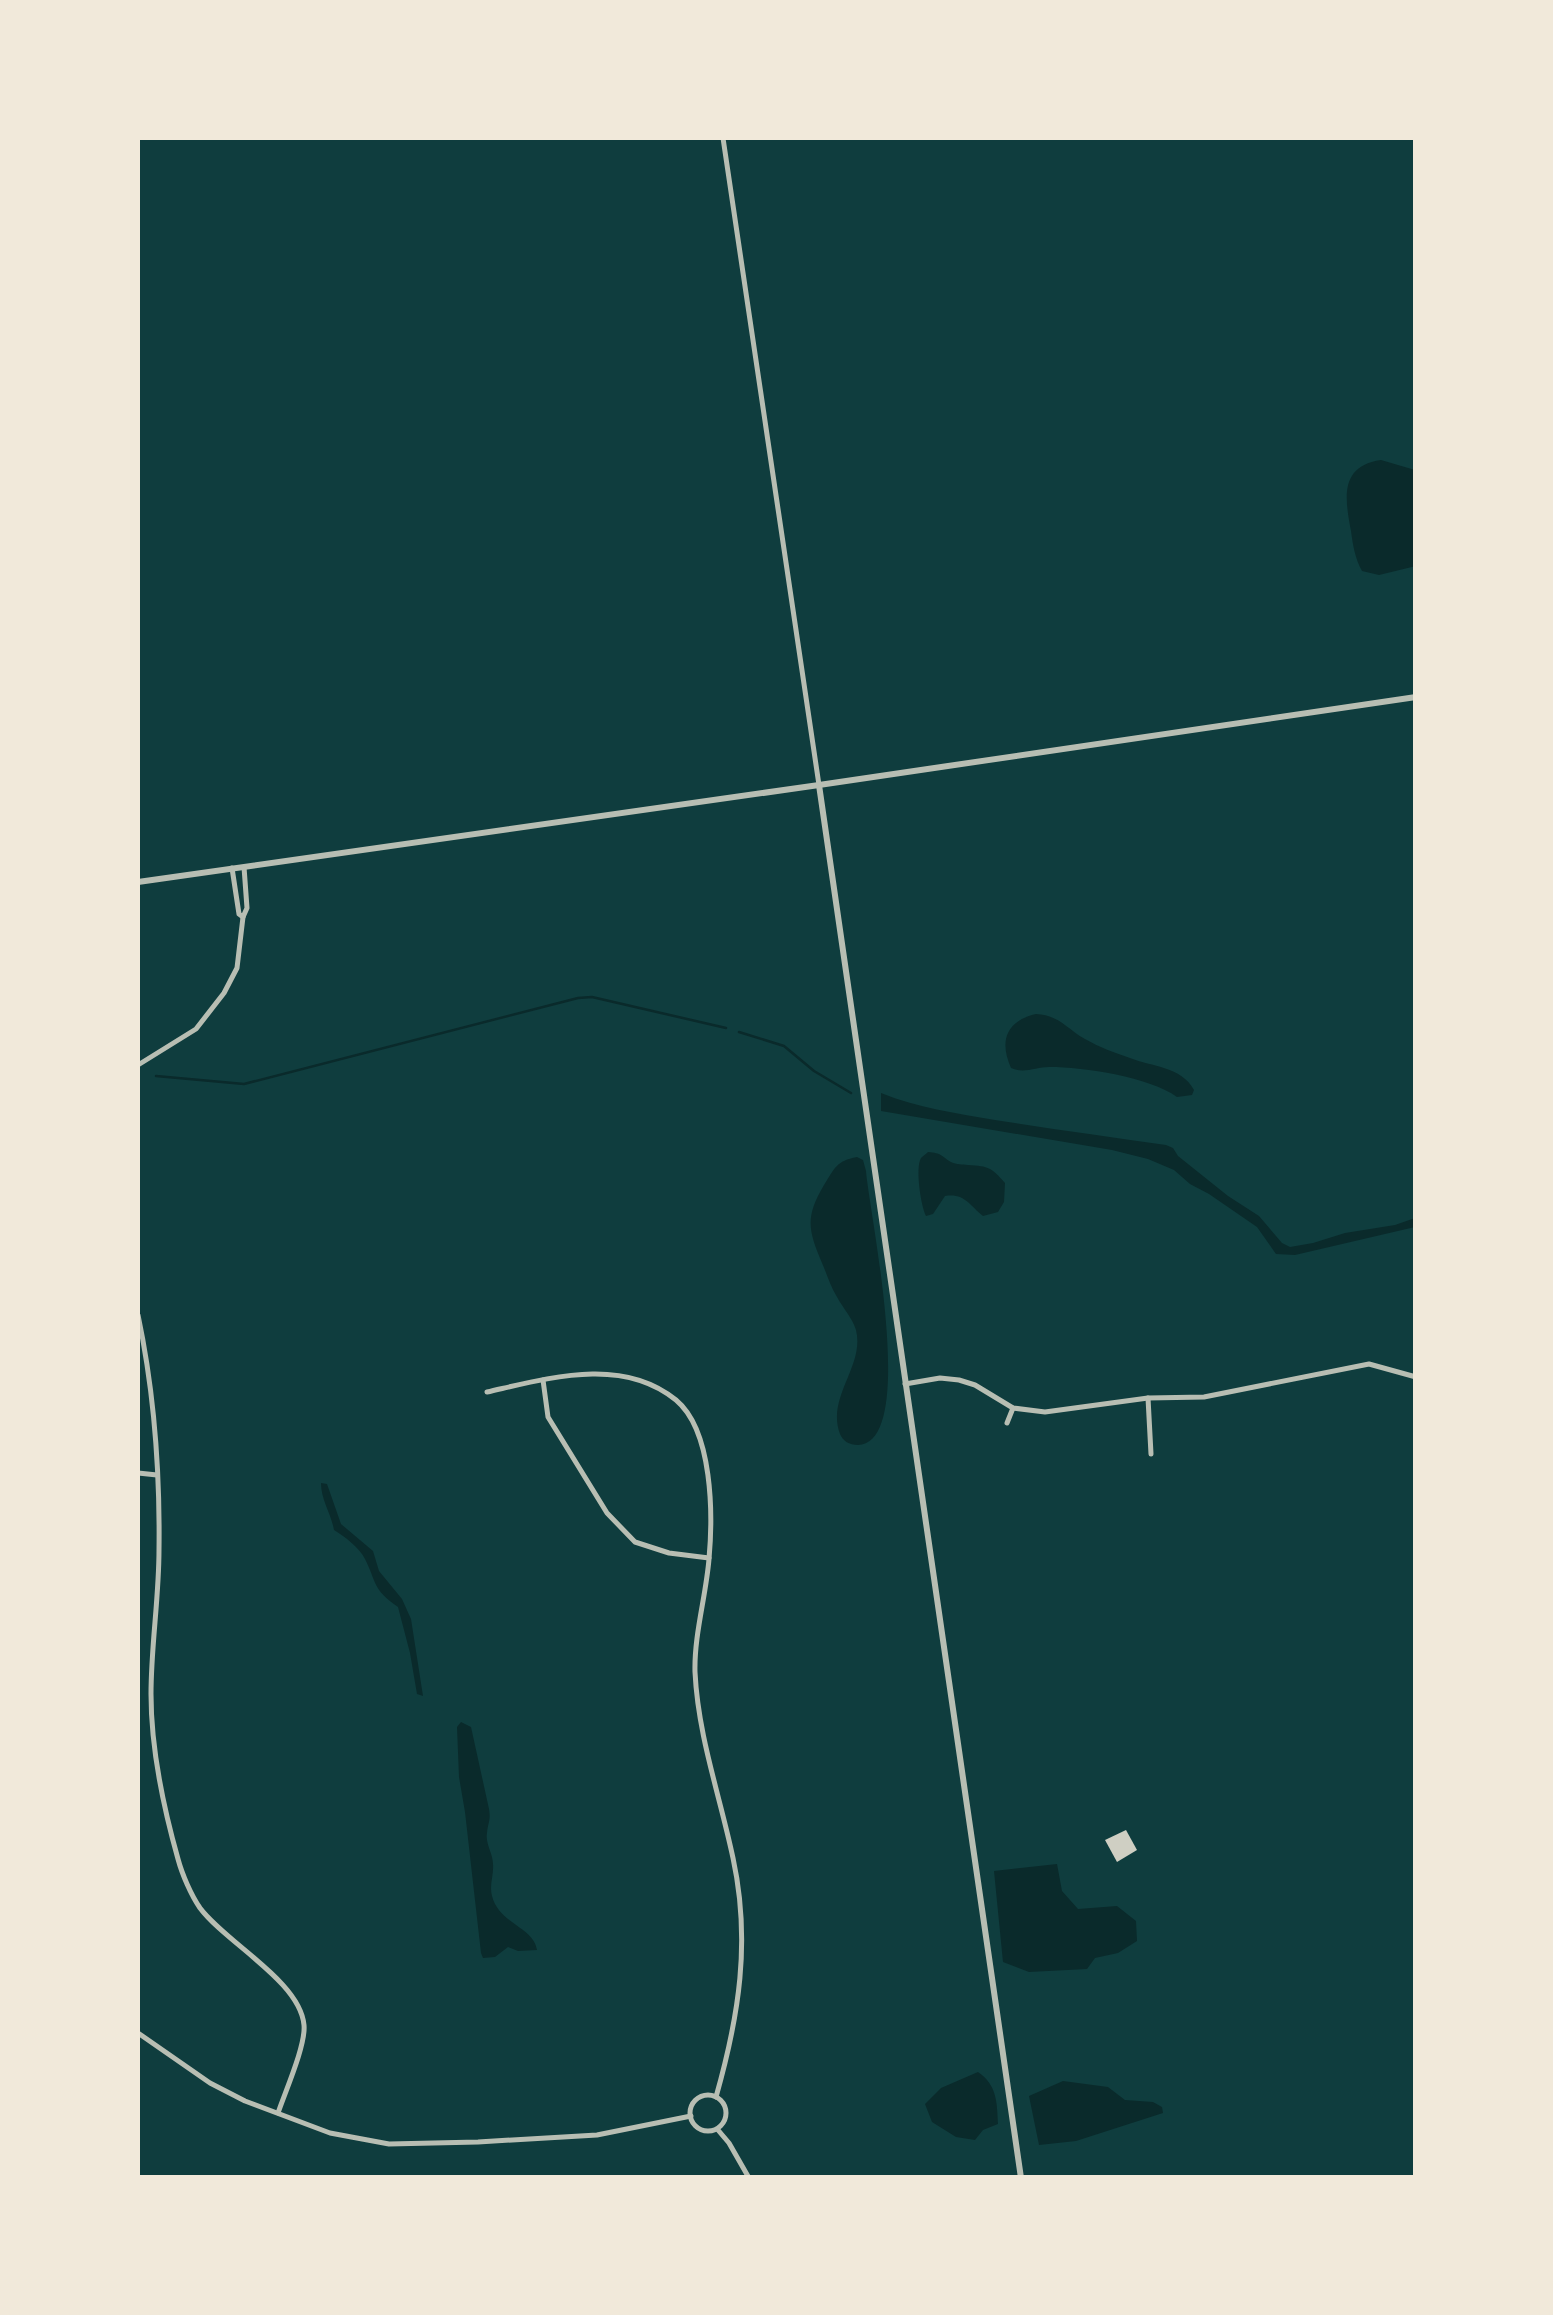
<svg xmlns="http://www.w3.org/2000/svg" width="1553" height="2315" font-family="Montserrat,sans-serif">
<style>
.water{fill:#0a2a2b}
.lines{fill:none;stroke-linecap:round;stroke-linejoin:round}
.stream{stroke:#0a2a2b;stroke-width:2.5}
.building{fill:#cfcfc3}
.minor{stroke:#b8beb3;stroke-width:5}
.tertiary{stroke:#b8beb3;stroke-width:6}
</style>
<rect width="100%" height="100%" fill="#0f3d3e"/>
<g class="water">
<path d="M1381 460 1415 470 1416 566 1379 575 1362 571C1355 558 1353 546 1351 531 1345 499 1339 466 1381 460Z"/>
<path d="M1036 1014C1059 1015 1067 1029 1085 1039 1099 1047 1115 1053 1130 1058 1152 1067 1181 1066 1194 1090L1192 1095 1177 1097C1149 1077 1085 1067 1049 1067 1036 1067 1024 1074 1011 1068 999 1041 1006 1021 1036 1014Z"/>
<path d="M881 1093C918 1108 955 1113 995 1120 1052 1129 1109 1137 1166 1145L1173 1148 1178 1156 1228 1196 1259 1216 1282 1243 1290 1247 1313 1243 1345 1233 1395 1225 1415 1218V1227L1295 1255 1276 1254 1257 1227 1209 1194 1190 1184 1174 1170 1148 1159 1112 1150 881 1111Z"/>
<path d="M928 1152C942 1153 941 1156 951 1162 957 1165 962 1164 968 1165 989 1166 992 1168 1005 1183L1004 1202 998 1212 983 1216C969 1205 965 1193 945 1196L933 1214 926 1216C921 1206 915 1168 921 1158 923 1156 926 1154 928 1152Z"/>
<path d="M857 1157 863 1160 866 1171C869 1211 919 1443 858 1445 849 1445 843 1441 840 1434 826 1397 865 1366 856 1330 853 1319 843 1308 837 1297 830 1286 827 1274 822 1263 808 1230 805 1217 824 1185 835 1168 836 1161 857 1157Z"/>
<path d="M321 1483 327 1484 341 1524 373 1551 379 1571 402 1599 411 1619 423 1696 417 1694 410 1653 398 1607C372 1589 377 1583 365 1559 359 1547 345 1537 334 1530 331 1513 321 1500 321 1483Z"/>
<path d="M461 1722 471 1727 489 1809C491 1821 488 1822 487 1833 485 1843 493 1854 493 1864 494 1875 489 1885 492 1896 499 1924 534 1927 537 1950L518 1951 508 1947 495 1957 483 1958 481 1953 465 1812 459 1777 457 1727Z"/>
<path d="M1057 1864 1062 1891 1078 1909 1117 1906 1136 1921 1137 1941 1118 1953 1095 1958 1087 1969 1029 1972 1003 1962 994 1871Z"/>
<path d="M978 2072C997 2085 997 2102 998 2124L983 2130 975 2140 956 2137 932 2122 925 2104 941 2088Z"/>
<path d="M1063 2081 1108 2087 1125 2100 1153 2102 1162 2107 1163 2113 1076 2141 1039 2145 1029 2096Z"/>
</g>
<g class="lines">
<g class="stream">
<path d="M739 1032 784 1046 814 1071 851 1093"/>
<path d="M156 1076 244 1084 578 998 592 997 726 1028"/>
</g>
</g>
<path class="building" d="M1126 1830 1137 1850 1117 1862 1105 1840Z"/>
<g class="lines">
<g class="minor">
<path d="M723 138 819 785"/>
<path d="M232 868 239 914 243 917"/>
<path d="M138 1065 196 1029 224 993 237 968 243 917 247 908 244 867"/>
<path d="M138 1315C154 1391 160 1472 159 1550 159 1598 151 1646 151 1694 151 1749 163 1806 178 1859 182 1874 191 1895 200 1908 226 1943 300 1981 304 2025 306 2045 285 2092 278 2113"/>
<path d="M543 1380 548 1417 607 1513 635 1542 669 1553 709 1558"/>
<path d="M905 1384 940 1378 959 1380 975 1385 1013 1408 1045 1412 1148 1398 1204 1397 1369 1364 1416 1377"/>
<path d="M487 1392C549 1378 622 1356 676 1400 713 1431 713 1515 709 1559 706 1596 694 1635 695 1672 698 1736 720 1796 733 1858 751 1941 739 2016 716 2097"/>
<path d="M1148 1398 1151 1454"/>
<path d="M1007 1423 1013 1408"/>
<path d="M138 1473 157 1475"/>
<path d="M138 2033 210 2083 245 2101 330 2133 389 2144 478 2142 597 2135 691 2116"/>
<circle cx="708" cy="2113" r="18"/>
<path d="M718 2130 729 2143 749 2178"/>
</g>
<g class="tertiary">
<path d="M819 785 1021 2178"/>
<path d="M138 882 819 785 1416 697"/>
</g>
</g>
<rect width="1553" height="2315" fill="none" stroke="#f1e9da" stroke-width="280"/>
</svg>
